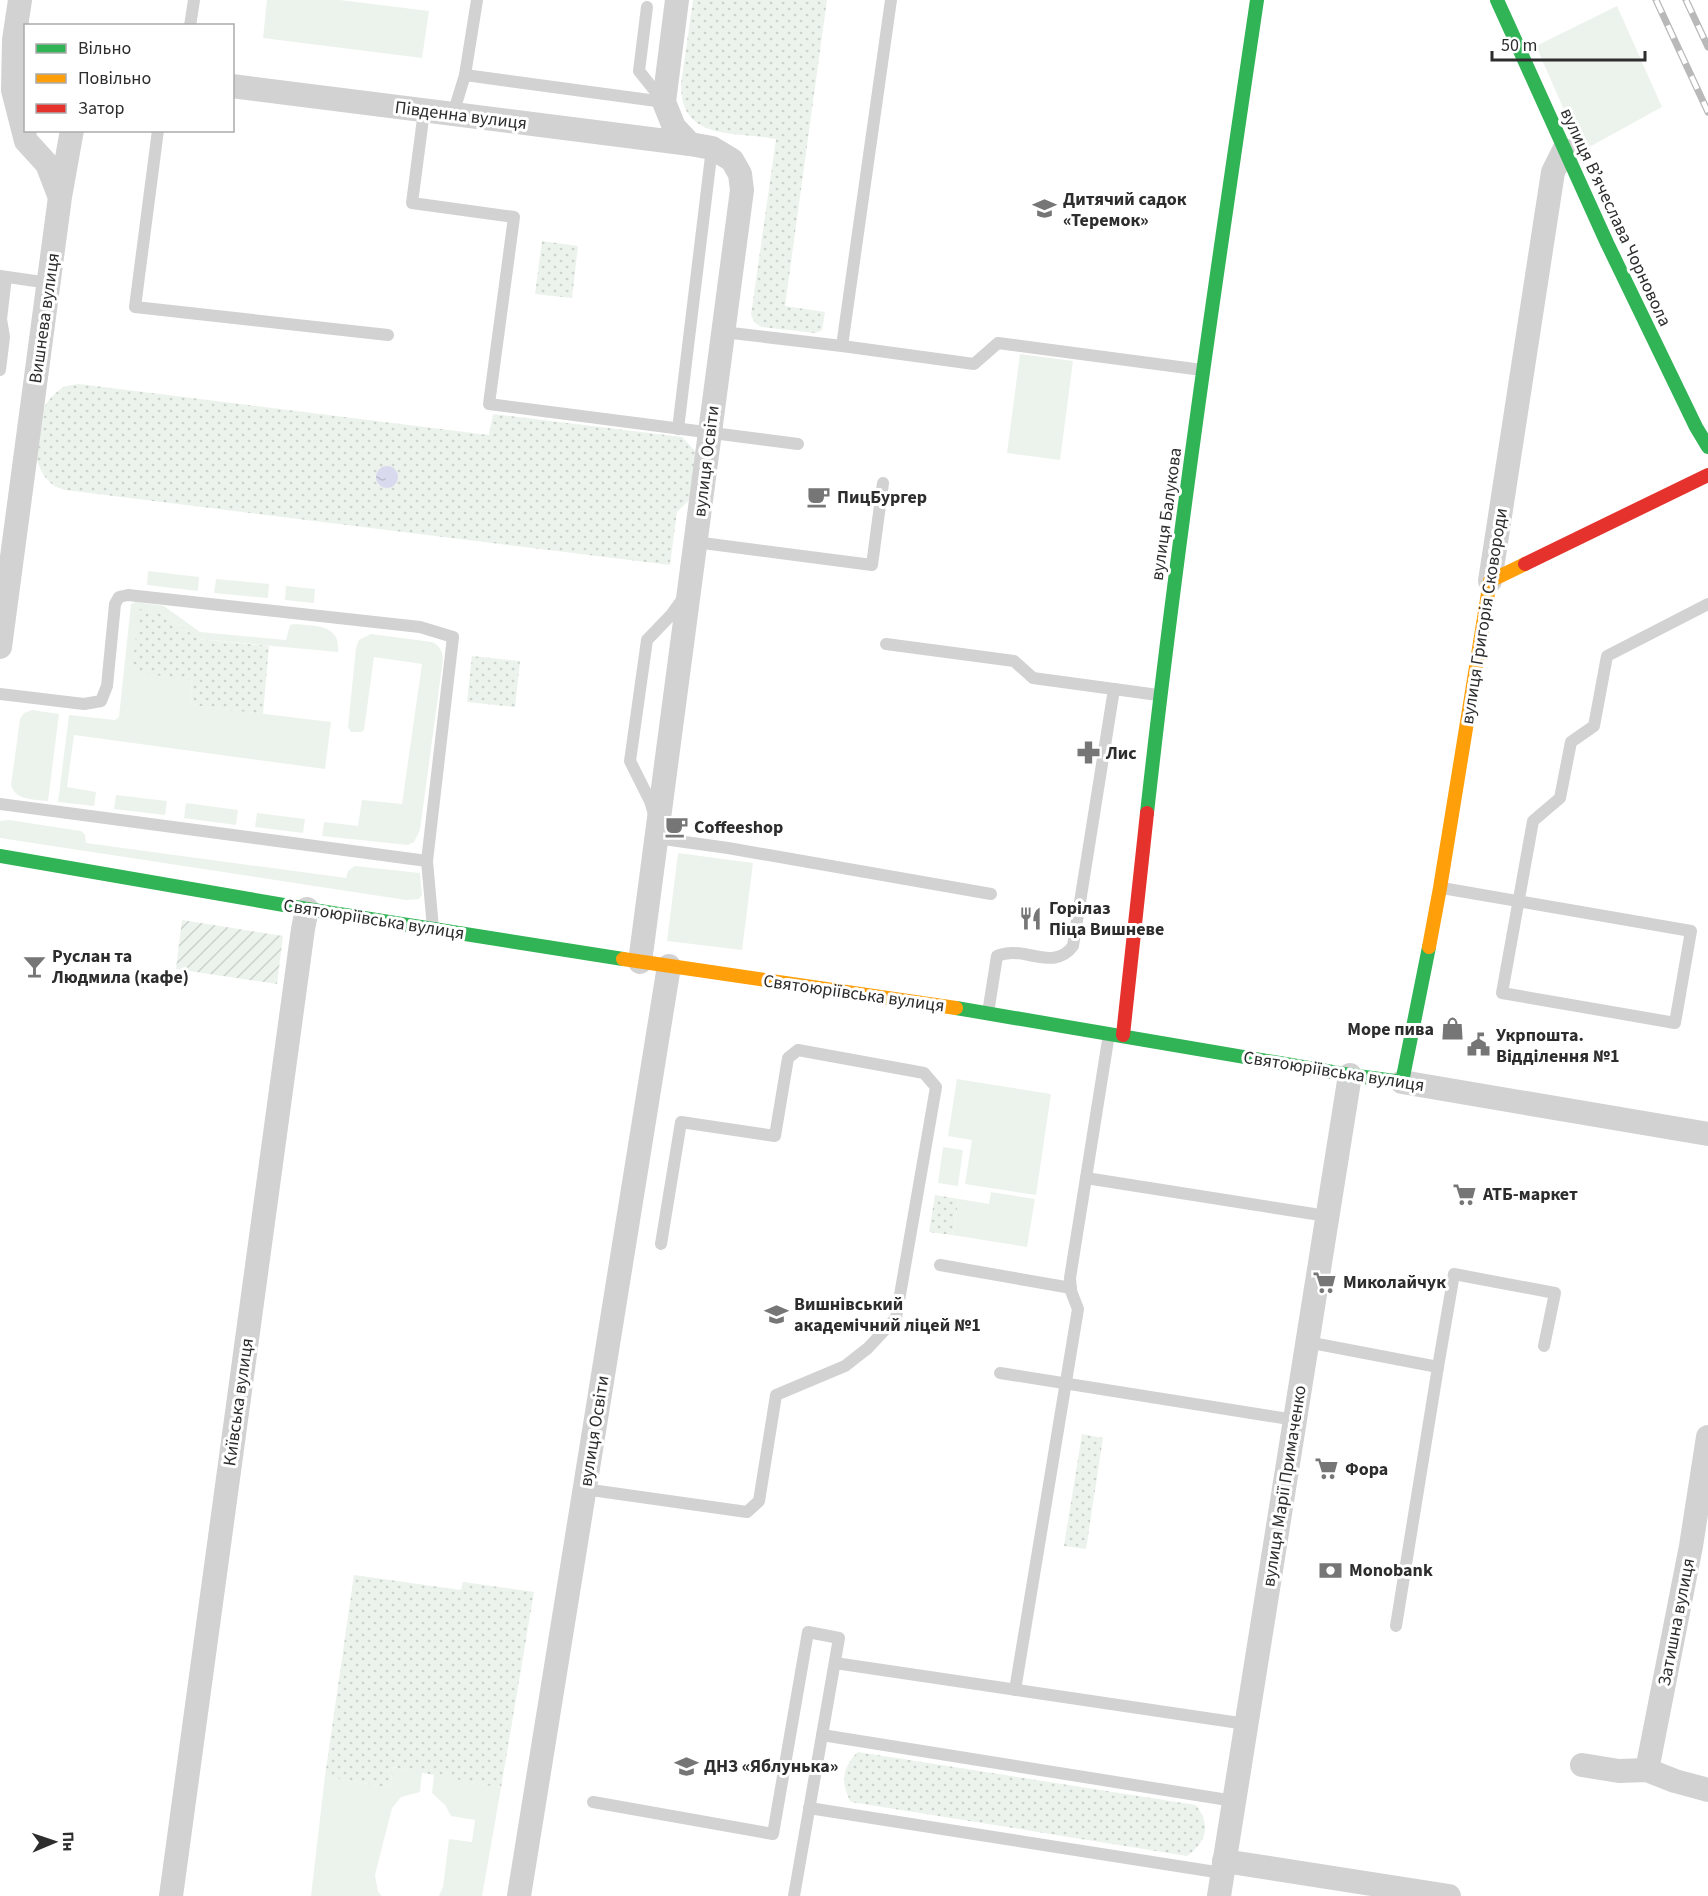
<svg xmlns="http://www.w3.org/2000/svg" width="1708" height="1896" font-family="'Source Sans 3',sans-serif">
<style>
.grass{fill:#ecf3ec}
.park{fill:url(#park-dots)}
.garden{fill:url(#garden-furrows)}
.water{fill:url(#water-ripples)}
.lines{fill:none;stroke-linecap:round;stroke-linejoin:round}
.lane{stroke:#d2d2d2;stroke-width:12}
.street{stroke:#d2d2d2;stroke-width:24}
.fast{stroke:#30b455;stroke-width:14}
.slow{stroke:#ff9f0a;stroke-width:14}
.jam{stroke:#e5322d;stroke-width:14}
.rail-casing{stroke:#b9b9b9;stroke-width:7}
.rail{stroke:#fff;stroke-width:4.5;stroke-dasharray:14;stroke-linecap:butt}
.labels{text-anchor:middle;stroke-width:6;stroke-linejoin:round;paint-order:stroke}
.street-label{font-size:18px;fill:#2d2d2d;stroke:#fff}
.poi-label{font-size:18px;font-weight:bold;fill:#2d2d2d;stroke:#fff;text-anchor:start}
</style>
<defs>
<pattern id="park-dots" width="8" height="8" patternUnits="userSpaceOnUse" patternTransform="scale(1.5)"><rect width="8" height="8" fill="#ecf3ec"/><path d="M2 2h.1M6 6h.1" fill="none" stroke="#cbd1cb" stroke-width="1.8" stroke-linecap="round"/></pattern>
<pattern id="garden-furrows" width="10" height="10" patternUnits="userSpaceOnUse" patternTransform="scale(1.5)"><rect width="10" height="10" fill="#ecf3ec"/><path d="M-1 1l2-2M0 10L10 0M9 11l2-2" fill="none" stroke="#cbd1cb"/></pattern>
<pattern id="water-ripples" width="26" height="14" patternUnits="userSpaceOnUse" patternTransform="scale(1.5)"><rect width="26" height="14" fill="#dadaef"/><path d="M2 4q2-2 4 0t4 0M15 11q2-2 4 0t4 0" fill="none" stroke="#bbbbcd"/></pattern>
</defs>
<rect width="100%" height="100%" fill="#fff"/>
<g class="grass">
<path d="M267 0H340L429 11 422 58 263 38Z"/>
<path d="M1617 6 1662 107 1582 151 1536 46Z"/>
<path d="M1020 354 1073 361 1060 460 1007 453Z"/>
<path d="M148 571 199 577 198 591 147 585Z"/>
<path d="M216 579 269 584 268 598 214 593Z"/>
<path d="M286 586 315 589 314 603 285 600Z"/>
<path d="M136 602 164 606 200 632 286 640 290 625 294 624C315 626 341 624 338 652L199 639 160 612 192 680 190 705 331 722 325 769 74 735 67 787 96 792 94 806 58 802 69 715 115 720 119 717 131 604Z"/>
<path d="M371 634 432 642C440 646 442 650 443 659L420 830 414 842 408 845 322 836 324 822 358 826 362 800 402 804 422 664 374 657 364 730 361 732H351L348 727 356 648 359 640Z"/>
<path d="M32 710 59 714 48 801C33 799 16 801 11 785L20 719 24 713Z"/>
<path d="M116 795 167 801 165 815 114 809Z"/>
<path d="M186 803 238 810 236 825 184 818Z"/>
<path d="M257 813 305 819 303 833 255 827Z"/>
<path d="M9 820 81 831 85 835 86 843 346 878 348 871 355 866 420 873 422 895 419 899 406 900 0 838V821Z"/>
<path d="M678 853 753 863 742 950 667 941Z"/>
<path d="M957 1079 1051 1094 1036 1195 965 1184 972 1140 948 1136Z"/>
<path d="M943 1147 963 1150 958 1186 938 1183Z"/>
<path d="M991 1192 1035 1199 1027 1247 952 1235 959 1199 989 1204Z"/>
<path d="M393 1767 422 1772 420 1792 401 1797 392 1808 375 1875 378 1892 382 1896H311L325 1776 390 1788Z"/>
<path d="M434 1774 501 1788 482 1896H439L443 1887 449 1839 472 1842 475 1820 451 1816 445 1805 432 1793Z"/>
</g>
<g class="park">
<path d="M693 0H827L785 306 825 312 822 330 815 333 762 327 755 323 751 315 776 139C736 131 680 142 681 84Z"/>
<path d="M542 241 578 246 572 298 535 294Z"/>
<path d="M79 384 489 435 493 414 682 437 697 453 692 497 677 512 670 565 65 490C60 488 55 487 52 484 24 461 33 407 61 389 66 385 73 385 79 384Z"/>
<path d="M139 609 160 612 199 639 269 646 263 714 190 705 192 680 132 672Z"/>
<path d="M472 656 520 661 515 707 467 702Z"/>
<path d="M935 1195 959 1199 952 1235 929 1232Z"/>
<path d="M1082 1434 1103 1438 1086 1549 1064 1546Z"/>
<path d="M354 1575 461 1590 463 1582 534 1592 501 1788 393 1767 390 1788 325 1776Z"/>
<path d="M858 1752 1196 1805C1211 1825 1207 1841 1187 1856L851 1802C840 1783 842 1767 858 1752Z"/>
</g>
<path class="garden" d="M182 920 283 936 277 984 176 969Z"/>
<circle class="water" cx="387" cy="477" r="11"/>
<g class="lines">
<g class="lane">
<path d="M477 0 465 75 664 102"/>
<path d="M647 7 639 71 663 101"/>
<path d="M190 26 194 0"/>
<path d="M424 111 412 203 514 217 489 404 798 444"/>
<path d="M453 114 465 75"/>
<path d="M158 130 135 307 388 335"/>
<path d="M0 276 49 283"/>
<path d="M723 332 842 346 891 0"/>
<path d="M842 346 974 364 998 343 1202 370"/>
<path d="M0 370 4 337 1 319 6 277"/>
<path d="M678 429 712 148"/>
<path d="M695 542 872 565 883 483"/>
<path d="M886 644 1014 661 1033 678 1158 695"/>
<path d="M0 694 84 704 101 701 107 686 115 604 119 597 128 595 420 627 453 637 427 861 433 928"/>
<path d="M0 804 427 861"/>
<path d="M654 814 650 801 630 761 647 640 671 615 684 597"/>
<path d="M656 838 728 848 991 894"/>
<path d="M1442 888 1691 931 1675 1023 1502 993 1533 821 1560 798 1571 742 1594 726 1607 656 1708 604"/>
<path d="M988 1013 997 956C1023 944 1053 973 1073 946L1114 689"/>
<path d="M1086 1178 1314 1214"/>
<path d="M940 1265 1071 1288"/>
<path d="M1307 1342 1438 1367 1396 1626"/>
<path d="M1438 1367 1454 1274 1555 1293 1544 1346"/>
<path d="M1000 1373 1295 1420"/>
<path d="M584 1489 747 1512 759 1501 776 1395 845 1366 868 1348 896 1318 936 1087 924 1073 798 1050 788 1058 775 1136 681 1122 661 1244"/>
<path d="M835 1663 1246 1724"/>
<path d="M1015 1690 1078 1309 1071 1291 1070 1278 1109 1034"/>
<path d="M822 1735 1234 1801"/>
<path d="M593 1802 773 1834 808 1632 839 1638 794 1896"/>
<path d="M809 1808 1222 1873"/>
</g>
<g class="street">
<path d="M20 0 14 40 13 90 26 141 47 164 59 195"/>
<path d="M232 86 690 144"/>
<path d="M1490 581 1553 172 1564 150"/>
<path d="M0 647 60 197 72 130"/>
<path d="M640 962 742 190 740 174 732 160 712 148 690 144 674 127 664 102 677 0"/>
<path d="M1402 1082 1708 1134"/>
<path d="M1582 1765 1619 1771 1647 1770 1675 1781 1708 1790"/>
<path d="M1647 1770 1691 1546 1708 1437"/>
<path d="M1224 1861 1449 1896"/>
<path d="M171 1896 303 929 307 909"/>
<path d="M519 1896 669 966"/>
<path d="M1219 1896 1350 1075"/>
</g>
<g class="fast">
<path d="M1497 0 1607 243 1696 427 1708 447"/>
<path d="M1147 813C1177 541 1217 271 1257 0"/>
<path d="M0 856 307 909 623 959"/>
<path d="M956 1008 1350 1075 1402 1082 1429 947"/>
</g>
<g class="slow">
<path d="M1429 947 1440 888 1490 581 1525 564"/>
<path d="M623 959 956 1008"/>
</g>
<g class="jam">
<path d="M1525 564 1708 475"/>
<path d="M1123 1035 1147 813"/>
</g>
<defs>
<g id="rail">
<path d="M1656 0 1708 112"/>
<path d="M1686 0 1708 47"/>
</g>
</defs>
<use href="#rail" class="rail-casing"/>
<use href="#rail" class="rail"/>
</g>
<defs>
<symbol id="school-bare" viewBox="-9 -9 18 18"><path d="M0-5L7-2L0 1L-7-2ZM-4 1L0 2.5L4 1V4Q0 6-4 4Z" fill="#767676" stroke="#fff" stroke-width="2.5" paint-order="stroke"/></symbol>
<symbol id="cafe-bare" viewBox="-9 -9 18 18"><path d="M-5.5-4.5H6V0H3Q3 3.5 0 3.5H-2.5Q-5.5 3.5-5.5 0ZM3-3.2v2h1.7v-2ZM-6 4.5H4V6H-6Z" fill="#767676" stroke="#fff" stroke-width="2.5" paint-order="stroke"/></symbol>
<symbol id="pharmacy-bare" viewBox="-9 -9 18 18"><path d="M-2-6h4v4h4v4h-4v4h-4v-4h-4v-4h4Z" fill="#767676" stroke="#fff" stroke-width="2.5" paint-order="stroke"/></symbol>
<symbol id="restaurant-bare" viewBox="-9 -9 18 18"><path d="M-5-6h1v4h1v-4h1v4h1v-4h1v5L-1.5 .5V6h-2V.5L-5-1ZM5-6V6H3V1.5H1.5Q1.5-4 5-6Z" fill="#767676" stroke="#fff" stroke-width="2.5" paint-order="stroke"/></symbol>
<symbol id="bar-bare" viewBox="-9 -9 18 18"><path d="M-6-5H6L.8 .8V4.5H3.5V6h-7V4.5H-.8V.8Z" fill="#767676" stroke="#fff" stroke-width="2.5" paint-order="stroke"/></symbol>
<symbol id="shop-bare" viewBox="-9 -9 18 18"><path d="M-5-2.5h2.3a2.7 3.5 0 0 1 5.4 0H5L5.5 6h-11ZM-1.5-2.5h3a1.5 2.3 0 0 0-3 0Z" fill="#767676" stroke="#fff" stroke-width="2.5" paint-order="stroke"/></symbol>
<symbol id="civic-bare" viewBox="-9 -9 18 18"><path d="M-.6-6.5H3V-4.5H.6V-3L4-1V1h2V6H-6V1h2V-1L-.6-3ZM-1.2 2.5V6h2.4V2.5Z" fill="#767676" stroke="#fff" stroke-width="2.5" paint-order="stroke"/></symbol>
<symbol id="supermarket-bare" viewBox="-9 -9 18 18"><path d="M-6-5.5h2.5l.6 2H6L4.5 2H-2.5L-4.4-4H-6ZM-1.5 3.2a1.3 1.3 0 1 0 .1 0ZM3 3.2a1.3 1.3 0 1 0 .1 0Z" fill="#767676" stroke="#fff" stroke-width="2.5" paint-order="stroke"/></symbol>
<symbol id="bank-bare" viewBox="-9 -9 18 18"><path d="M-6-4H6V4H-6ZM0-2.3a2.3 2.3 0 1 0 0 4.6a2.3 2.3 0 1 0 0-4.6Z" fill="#767676" stroke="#fff" stroke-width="2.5" paint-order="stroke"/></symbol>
</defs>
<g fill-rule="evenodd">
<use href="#school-bare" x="1028" y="192" width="33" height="33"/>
<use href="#cafe-bare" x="802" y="480" width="33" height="33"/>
<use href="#pharmacy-bare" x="1072" y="736" width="33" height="33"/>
<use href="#cafe-bare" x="660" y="810" width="33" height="33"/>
<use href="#restaurant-bare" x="1014" y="902" width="33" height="33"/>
<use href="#bar-bare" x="18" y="950" width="33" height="33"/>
<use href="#shop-bare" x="1436" y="1012" width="33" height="33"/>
<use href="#civic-bare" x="1462" y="1028" width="33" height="33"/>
<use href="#supermarket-bare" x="1448" y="1178" width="33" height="33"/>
<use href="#supermarket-bare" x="1308" y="1266" width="33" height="33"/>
<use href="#school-bare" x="760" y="1298" width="33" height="33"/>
<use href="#supermarket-bare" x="1310" y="1452" width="33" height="33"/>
<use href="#bank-bare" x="1314" y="1554" width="33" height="33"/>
<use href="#school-bare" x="670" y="1750" width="33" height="33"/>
</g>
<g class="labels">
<g class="street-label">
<text transform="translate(461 115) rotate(7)" y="6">Південна вулиця</text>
<text transform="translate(1616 217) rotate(65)" y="6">вулиця Вʼячеслава Чорновола</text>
<text transform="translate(44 318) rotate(-82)" y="6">Вишнева вулиця</text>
<text transform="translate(706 461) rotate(-83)" y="6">вулиця Освіти</text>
<text transform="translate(1166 514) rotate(-82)" y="6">вулиця Балукова</text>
<text transform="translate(1484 616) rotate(-81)" y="6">вулиця Григорія Сковороди</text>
<text transform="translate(374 919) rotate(9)" y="6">Святоюріївська вулиця</text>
<text transform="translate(854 993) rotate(8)" y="6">Святоюріївська вулиця</text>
<text transform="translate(1334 1071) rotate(9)" y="6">Святоюріївська вулиця</text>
<text transform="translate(238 1402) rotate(-82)" y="6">Київська вулиця</text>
<text transform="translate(594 1431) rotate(-81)" y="6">вулиця Освіти</text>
<text transform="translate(1284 1486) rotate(-81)" y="6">вулиця Марії Примаченко</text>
<text transform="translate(1676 1622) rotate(-79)" y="6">Затишна вулиця</text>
</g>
<g class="poi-label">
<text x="1063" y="205">Дитячий садок<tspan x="1063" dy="21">«Теремок»</tspan></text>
<text x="837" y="503">ПицБургер</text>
<text x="1106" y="759">Лис</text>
<text x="694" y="833">Coffeeshop</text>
<text x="1049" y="914">Горілаз<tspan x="1049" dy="21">Піца Вишневе</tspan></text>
<text x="52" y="962">Руслан та<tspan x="52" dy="21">Людмила (кафе)</tspan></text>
<text x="1434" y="1035" text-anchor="end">Море пива</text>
<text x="1496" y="1041">Укрпошта.<tspan x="1496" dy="21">Відділення №1</tspan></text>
<text x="1483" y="1200">АТБ-маркет</text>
<text x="1343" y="1288">Миколайчук</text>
<text x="794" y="1310">Вишнівський<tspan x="794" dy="21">академічний ліцей №1</tspan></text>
<text x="1345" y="1475">Фора</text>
<text x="1349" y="1576">Monobank</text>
<text x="704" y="1772">ДНЗ «Яблунька»</text>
</g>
</g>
<rect x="24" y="24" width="210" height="108" fill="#ffffff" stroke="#ababab" stroke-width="1.5"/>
<rect x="36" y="44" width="30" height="9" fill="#30b455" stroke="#ababab" stroke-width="1.5"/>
<text x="78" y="54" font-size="18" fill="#2d2d2d">Вільно</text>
<rect x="36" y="74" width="30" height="9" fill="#ff9f0a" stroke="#ababab" stroke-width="1.5"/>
<text x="78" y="84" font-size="18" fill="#2d2d2d">Повільно</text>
<rect x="36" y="104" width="30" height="9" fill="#e5322d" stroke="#ababab" stroke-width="1.5"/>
<text x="78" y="114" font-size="18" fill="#2d2d2d">Затор</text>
<g transform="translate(54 1842) rotate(88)" stroke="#ffffff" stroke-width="4.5" paint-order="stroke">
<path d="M0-4.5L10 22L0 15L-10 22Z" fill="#2d2d2d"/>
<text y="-9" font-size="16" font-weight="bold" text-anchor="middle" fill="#2d2d2d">Пн</text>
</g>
<path d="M1492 51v9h153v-9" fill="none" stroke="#2d2d2d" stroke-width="3"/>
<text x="1501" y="51" font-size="18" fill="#2d2d2d" stroke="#ffffff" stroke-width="4.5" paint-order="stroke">50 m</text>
</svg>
